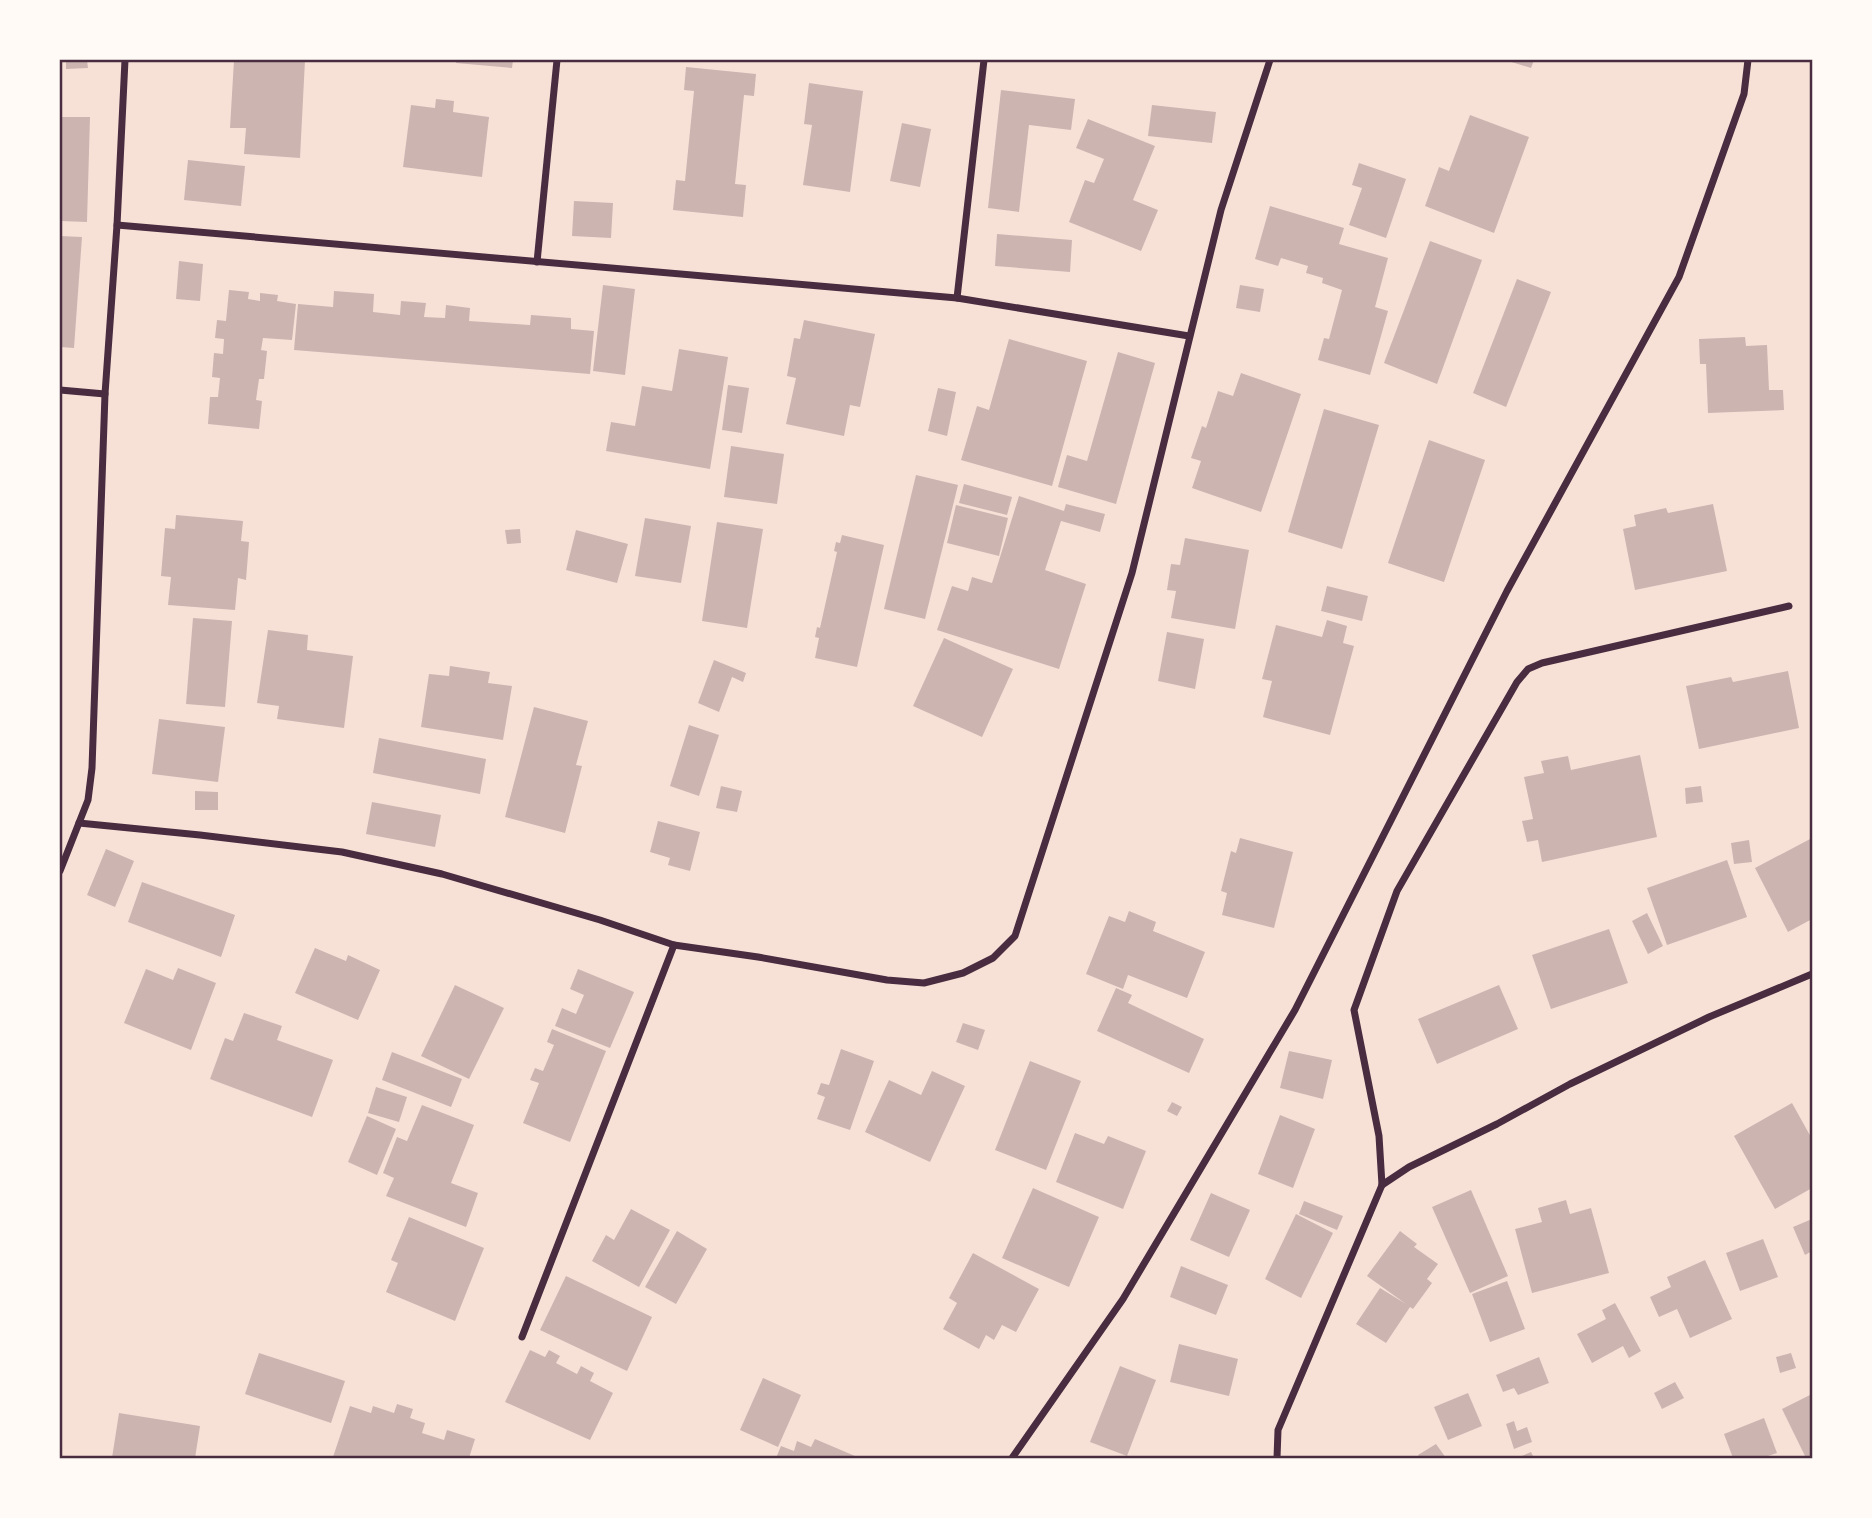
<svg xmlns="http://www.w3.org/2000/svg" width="1872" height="1518" font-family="Manrope,sans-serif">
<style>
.building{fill:#ccb4b1}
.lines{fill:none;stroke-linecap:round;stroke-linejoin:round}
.minor{stroke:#4a2c40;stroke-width:7}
.neatline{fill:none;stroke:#4a2c40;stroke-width:2.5}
</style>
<rect width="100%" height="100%" fill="#f7e1d7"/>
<g class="building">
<path d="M66 60H87L88 68 66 69Z"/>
<path d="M234 60H305L300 158 244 154 246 128H230Z"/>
<path d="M456 60H513L512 68 456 63Z"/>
<path d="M1505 60H1534L1531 68Z"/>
<path d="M686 67 756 74 754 96 744 95 735 184 746 185 743 217 673 210 676 180 685 181 694 91 684 90Z"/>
<path d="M809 83 863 91 850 192 803 185 812 125 804 124Z"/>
<path d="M1001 90 1075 99 1071 130 1029 125 1019 212 988 208Z"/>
<path d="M436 99 454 101 453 112 489 117 482 177 403 167 411 105 435 108Z"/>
<path d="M1152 105 1216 112 1212 143 1148 136Z"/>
<path d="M1470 115 1529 137 1494 233 1425 206 1439 167 1449 171Z"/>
<path d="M60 117H90L87 222 60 221Z"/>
<path d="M1088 119 1155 146 1133 200 1158 210 1141 251 1069 222 1085 180 1094 183 1104 159 1076 148Z"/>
<path d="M902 123 931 129 920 187 890 181Z"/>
<path d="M188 160 245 166 241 206 184 200Z"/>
<path d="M1359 163 1406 179 1386 238 1349 225 1362 188 1352 185Z"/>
<path d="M574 201 613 203 611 238 572 236Z"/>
<path d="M1270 206 1344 228 1339 244 1388 258 1375 307 1388 311 1370 375 1318 360 1324 338 1329 339 1342 290 1322 283 1323 278 1306 273 1308 266 1281 258 1278 266 1255 259Z"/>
<path d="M997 234 1072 240 1070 272 995 266Z"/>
<path d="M60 236 82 237 74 348 60 347Z"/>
<path d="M1430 241 1482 260 1437 384 1384 363Z"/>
<path d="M179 261 203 264 200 301 176 299Z"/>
<path d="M1517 279 1551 292 1506 407 1473 393Z"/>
<path d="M603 285 635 289 625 375 593 371Z"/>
<path d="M1240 285 1264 289 1260 312 1236 308Z"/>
<path d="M229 290 249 292 248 299 260 301V293L278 295 277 301 296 304 292 340 263 338 261 350 267 351 264 379H259L256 400 262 401 259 429 208 424 210 397H218L220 378 212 377 214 353 223 354 224 339 215 338 217 320 226 321Z"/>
<path d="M334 291 374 294 373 312 400 315 401 301 426 303 424 317 445 318 446 305 470 308 469 321 530 325 531 315 571 318V329L594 331 590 374 294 350 298 304 333 307Z"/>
<path d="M804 320 875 334 860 407 850 405 844 436 786 424 796 378 787 376 794 338 800 339Z"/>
<path d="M1745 337 1746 346 1767 345 1769 390H1783L1784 410 1708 413 1706 364H1700L1699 339Z"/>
<path d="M1009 339 1087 361 1052 486 961 460 977 406 989 410Z"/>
<path d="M679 349 728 357 710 469 606 451 611 422 635 426 642 386 672 391Z"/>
<path d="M1118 352 1155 363 1116 504 1058 487 1067 455 1087 461Z"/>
<path d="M1241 373 1301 394 1261 512 1192 488 1201 461 1191 458 1202 426 1206 428 1218 391 1233 396Z"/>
<path d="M728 385 749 388 742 433 722 430Z"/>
<path d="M938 388 956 392 947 436 928 431Z"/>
<path d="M1324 409 1379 425 1342 549 1288 532Z"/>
<path d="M1429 440 1485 460 1444 582 1388 563Z"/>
<path d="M731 446 784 454 777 504 724 497Z"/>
<path d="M916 475 958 485 925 619 884 609Z"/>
<path d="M964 484 1012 497 1007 515 959 503Z"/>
<path d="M1019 496 1064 511 1066 504 1105 514 1100 532 1061 521 1045 570 1086 584 1059 669 937 630 952 586 968 591 972 577 992 583Z"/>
<path d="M1713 504 1727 571 1635 590 1623 529 1636 526 1634 515 1666 508 1668 513Z"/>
<path d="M956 505 1008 518 999 556 947 543Z"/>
<path d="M176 515 243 521 241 541 249 542 246 580 238 578 235 610 168 605 171 577 161 576 165 528 175 529Z"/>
<path d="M645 518 691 526 681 583 635 576Z"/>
<path d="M717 522 763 529 747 628 702 621Z"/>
<path d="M520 529 521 543 507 544 505 530Z"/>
<path d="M576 530 628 544 617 583 566 570Z"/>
<path d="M842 535 884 545 857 667 815 658 819 638 815 637 817 627 820 628 837 552 834 551 836 542 840 543Z"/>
<path d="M1185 538 1249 550 1235 629 1171 618 1176 591 1167 590 1171 564 1180 565Z"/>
<path d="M1327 586 1368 596 1362 621 1321 611Z"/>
<path d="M193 618 232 621 225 707 186 704Z"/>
<path d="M1327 620 1347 626 1343 643 1354 646 1330 735 1263 717 1272 681 1262 679 1276 625 1322 637Z"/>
<path d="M268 630 308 635 307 650 353 656 344 728 277 719 279 706 257 703Z"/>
<path d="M1167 632 1204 639 1195 689 1158 681Z"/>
<path d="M944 638 1013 669 982 737 913 706Z"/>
<path d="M714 660 746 673 743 682 732 677 719 712 698 703Z"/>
<path d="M450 666 490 672 488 683 512 686 503 740 421 727 429 674 449 676Z"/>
<path d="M1788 671 1799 728 1699 749 1686 686 1731 677 1733 682Z"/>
<path d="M534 707 588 721 576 765 582 766 565 833 505 817Z"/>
<path d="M159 719 225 727 218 782 152 774Z"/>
<path d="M689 725 719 735 699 796 670 786Z"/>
<path d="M379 738 486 759 480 794 373 773Z"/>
<path d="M1640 755 1657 837 1542 862 1538 840 1527 842 1522 821 1533 819 1524 777 1544 773 1541 761 1568 756 1571 770Z"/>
<path d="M721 786 742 791 737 812 716 808Z"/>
<path d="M1701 786 1703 802 1686 804 1685 788Z"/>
<path d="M195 791 218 792V810H195Z"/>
<path d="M372 802 441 815 435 847 366 834Z"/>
<path d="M658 821 700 832 690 871 668 865 670 858 650 852Z"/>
<path d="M1240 838 1293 852 1274 928 1222 915 1227 893 1221 891 1231 851 1236 853Z"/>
<path d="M1812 838V919L1788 932 1755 868Z"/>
<path d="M1749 840 1752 862 1734 864 1731 843Z"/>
<path d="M106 849 134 861 115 907 87 895Z"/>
<path d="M1727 860 1747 917 1667 945 1647 888Z"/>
<path d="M142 882 235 915 221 957 128 922Z"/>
<path d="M1129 911 1156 922 1153 931 1205 952 1187 998 1128 975 1123 989 1086 974 1109 916 1125 922Z"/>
<path d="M1647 913 1663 946 1648 954 1632 921Z"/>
<path d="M1609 929 1628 983 1551 1009 1532 955Z"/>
<path d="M315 948 346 961 348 955 380 970 358 1020 295 993Z"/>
<path d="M178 968 216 983 191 1050 124 1023 146 969 173 980Z"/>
<path d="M578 969 634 992 610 1048 555 1026 562 1008 576 1014 584 995 570 989Z"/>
<path d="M455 985 504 1008 469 1079 421 1056Z"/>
<path d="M1499 985 1518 1029 1437 1064 1418 1019Z"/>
<path d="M1116 988 1132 995 1128 1003 1204 1039 1189 1073 1097 1031Z"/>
<path d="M244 1013 282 1026 277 1040 333 1060 312 1117 210 1079 225 1038 233 1041Z"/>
<path d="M963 1023 985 1030 978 1050 956 1042Z"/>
<path d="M552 1029 606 1051 570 1142 523 1123 539 1083 530 1080 535 1068 543 1071 554 1045 547 1042Z"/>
<path d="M841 1049 874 1061 850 1130 817 1119 825 1097 817 1094 821 1083 829 1085Z"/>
<path d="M1289 1051 1332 1060 1323 1099 1280 1088Z"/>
<path d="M392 1052 462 1079 451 1107 382 1080Z"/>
<path d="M1030 1061 1081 1081 1046 1170 995 1150Z"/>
<path d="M932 1071 965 1086 930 1162 865 1132 889 1080 921 1095Z"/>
<path d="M376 1087 407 1097 399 1122 368 1113Z"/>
<path d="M1172 1102 1182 1107 1177 1116 1167 1111Z"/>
<path d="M1792 1103 1812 1139V1188L1775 1209 1734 1136Z"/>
<path d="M422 1105 474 1125 451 1183 478 1193 466 1227 386 1196 394 1178 383 1173 397 1137 407 1141Z"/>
<path d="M1280 1115 1315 1129 1293 1188 1258 1174Z"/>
<path d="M367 1116 396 1129 377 1175 348 1162Z"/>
<path d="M1075 1133 1104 1144 1108 1136 1146 1151 1123 1209 1056 1182Z"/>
<path d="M1033 1188 1099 1217 1069 1287 1002 1258Z"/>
<path d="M1471 1190 1508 1276 1470 1293 1432 1207Z"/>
<path d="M1211 1193 1250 1210 1229 1257 1190 1240Z"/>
<path d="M1566 1200 1570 1214 1591 1208 1609 1273 1532 1293 1515 1229 1542 1222 1538 1208Z"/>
<path d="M1304 1201 1343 1216 1337 1230 1299 1214Z"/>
<path d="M631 1209 670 1230 639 1287 592 1261 606 1235 614 1240Z"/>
<path d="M1296 1214 1333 1233 1301 1298 1265 1279Z"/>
<path d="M409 1217 484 1248 455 1321 386 1292 398 1263 391 1260Z"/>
<path d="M1812 1219V1251L1805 1255 1793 1227Z"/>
<path d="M677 1231 707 1249 676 1304 645 1287Z"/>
<path d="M1400 1231 1417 1244 1414 1247 1438 1264 1427 1279 1432 1283 1413 1309 1410 1307 1386 1343 1356 1324 1380 1288 1406 1304 1367 1276Z"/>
<path d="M1763 1239 1778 1277 1740 1291 1726 1253Z"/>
<path d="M973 1253 1039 1289 1016 1332 1002 1325 994 1340 986 1335 979 1349 943 1329 957 1303 949 1298Z"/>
<path d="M1705 1260 1732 1319 1690 1338 1677 1309 1659 1317 1650 1297 1671 1287 1667 1277Z"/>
<path d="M1181 1266 1228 1285 1216 1315 1170 1297Z"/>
<path d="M566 1276 652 1317 627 1371 540 1330Z"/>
<path d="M1507 1281 1525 1329 1490 1342 1472 1294Z"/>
<path d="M1615 1303 1641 1351 1629 1358 1623 1346 1592 1363 1577 1334 1606 1319 1602 1310Z"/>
<path d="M1179 1344 1238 1359 1229 1396 1170 1382Z"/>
<path d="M530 1350 545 1357 549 1350 560 1356 556 1363 577 1374 581 1366 594 1373 590 1381 613 1393 590 1440 505 1402Z"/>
<path d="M259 1353 345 1381 331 1423 245 1394Z"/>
<path d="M1791 1353 1796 1368 1780 1373 1776 1357Z"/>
<path d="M1539 1357 1549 1383 1518 1395 1514 1388 1503 1392 1496 1375Z"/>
<path d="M1120 1366 1156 1380 1127 1456 1090 1442Z"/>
<path d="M763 1378 801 1395 778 1447 740 1430Z"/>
<path d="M1675 1382 1684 1398 1662 1409 1654 1393Z"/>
<path d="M1468 1393 1482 1426 1448 1440 1434 1407Z"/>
<path d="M1812 1394V1458H1806L1782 1409Z"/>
<path d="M397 1404 413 1409 410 1418 425 1423 422 1433 444 1440 447 1430 475 1439 469 1458 333 1457 350 1406 371 1413 373 1406 394 1413Z"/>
<path d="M119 1413 200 1426 195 1458H112Z"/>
<path d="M1764 1418 1777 1453 1762 1458H1733L1724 1434Z"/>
<path d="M1514 1421 1517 1431 1527 1427 1532 1442 1514 1449 1506 1424Z"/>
<path d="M815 1439 855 1456 854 1458H776L781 1446 794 1451 797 1441 811 1447Z"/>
<path d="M1436 1444 1446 1458H1420L1418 1455Z"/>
<path d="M1531 1452 1534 1458H1517Z"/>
</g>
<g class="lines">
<g class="minor">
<path d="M117 225 957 298 1189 336"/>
<path d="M537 262 557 60"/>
<path d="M957 298 984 60"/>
<path d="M60 390 105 394"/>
<path d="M79 823 200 835 342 852 442 874 600 920 674 945 758 957 887 980 924 983 963 973 993 958 1015 936 1132 573 1221 210 1270 60"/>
<path d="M60 871 88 800 92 768 105 394 117 225 125 60"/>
<path d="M1382 1185 1409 1167 1497 1124 1570 1084 1709 1017 1812 974"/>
<path d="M522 1337 674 945"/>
<path d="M1012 1458 1123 1299 1295 1010 1507 591 1679 277 1744 94 1748 60"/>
<path d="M1277 1458 1278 1430 1382 1185 1379 1136 1354 1010 1397 891 1517 682 1528 669 1542 663 1789 606"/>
</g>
</g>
<rect width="1872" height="1518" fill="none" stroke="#fffaf5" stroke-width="122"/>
<rect x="61" y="61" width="1750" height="1396" class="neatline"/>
</svg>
